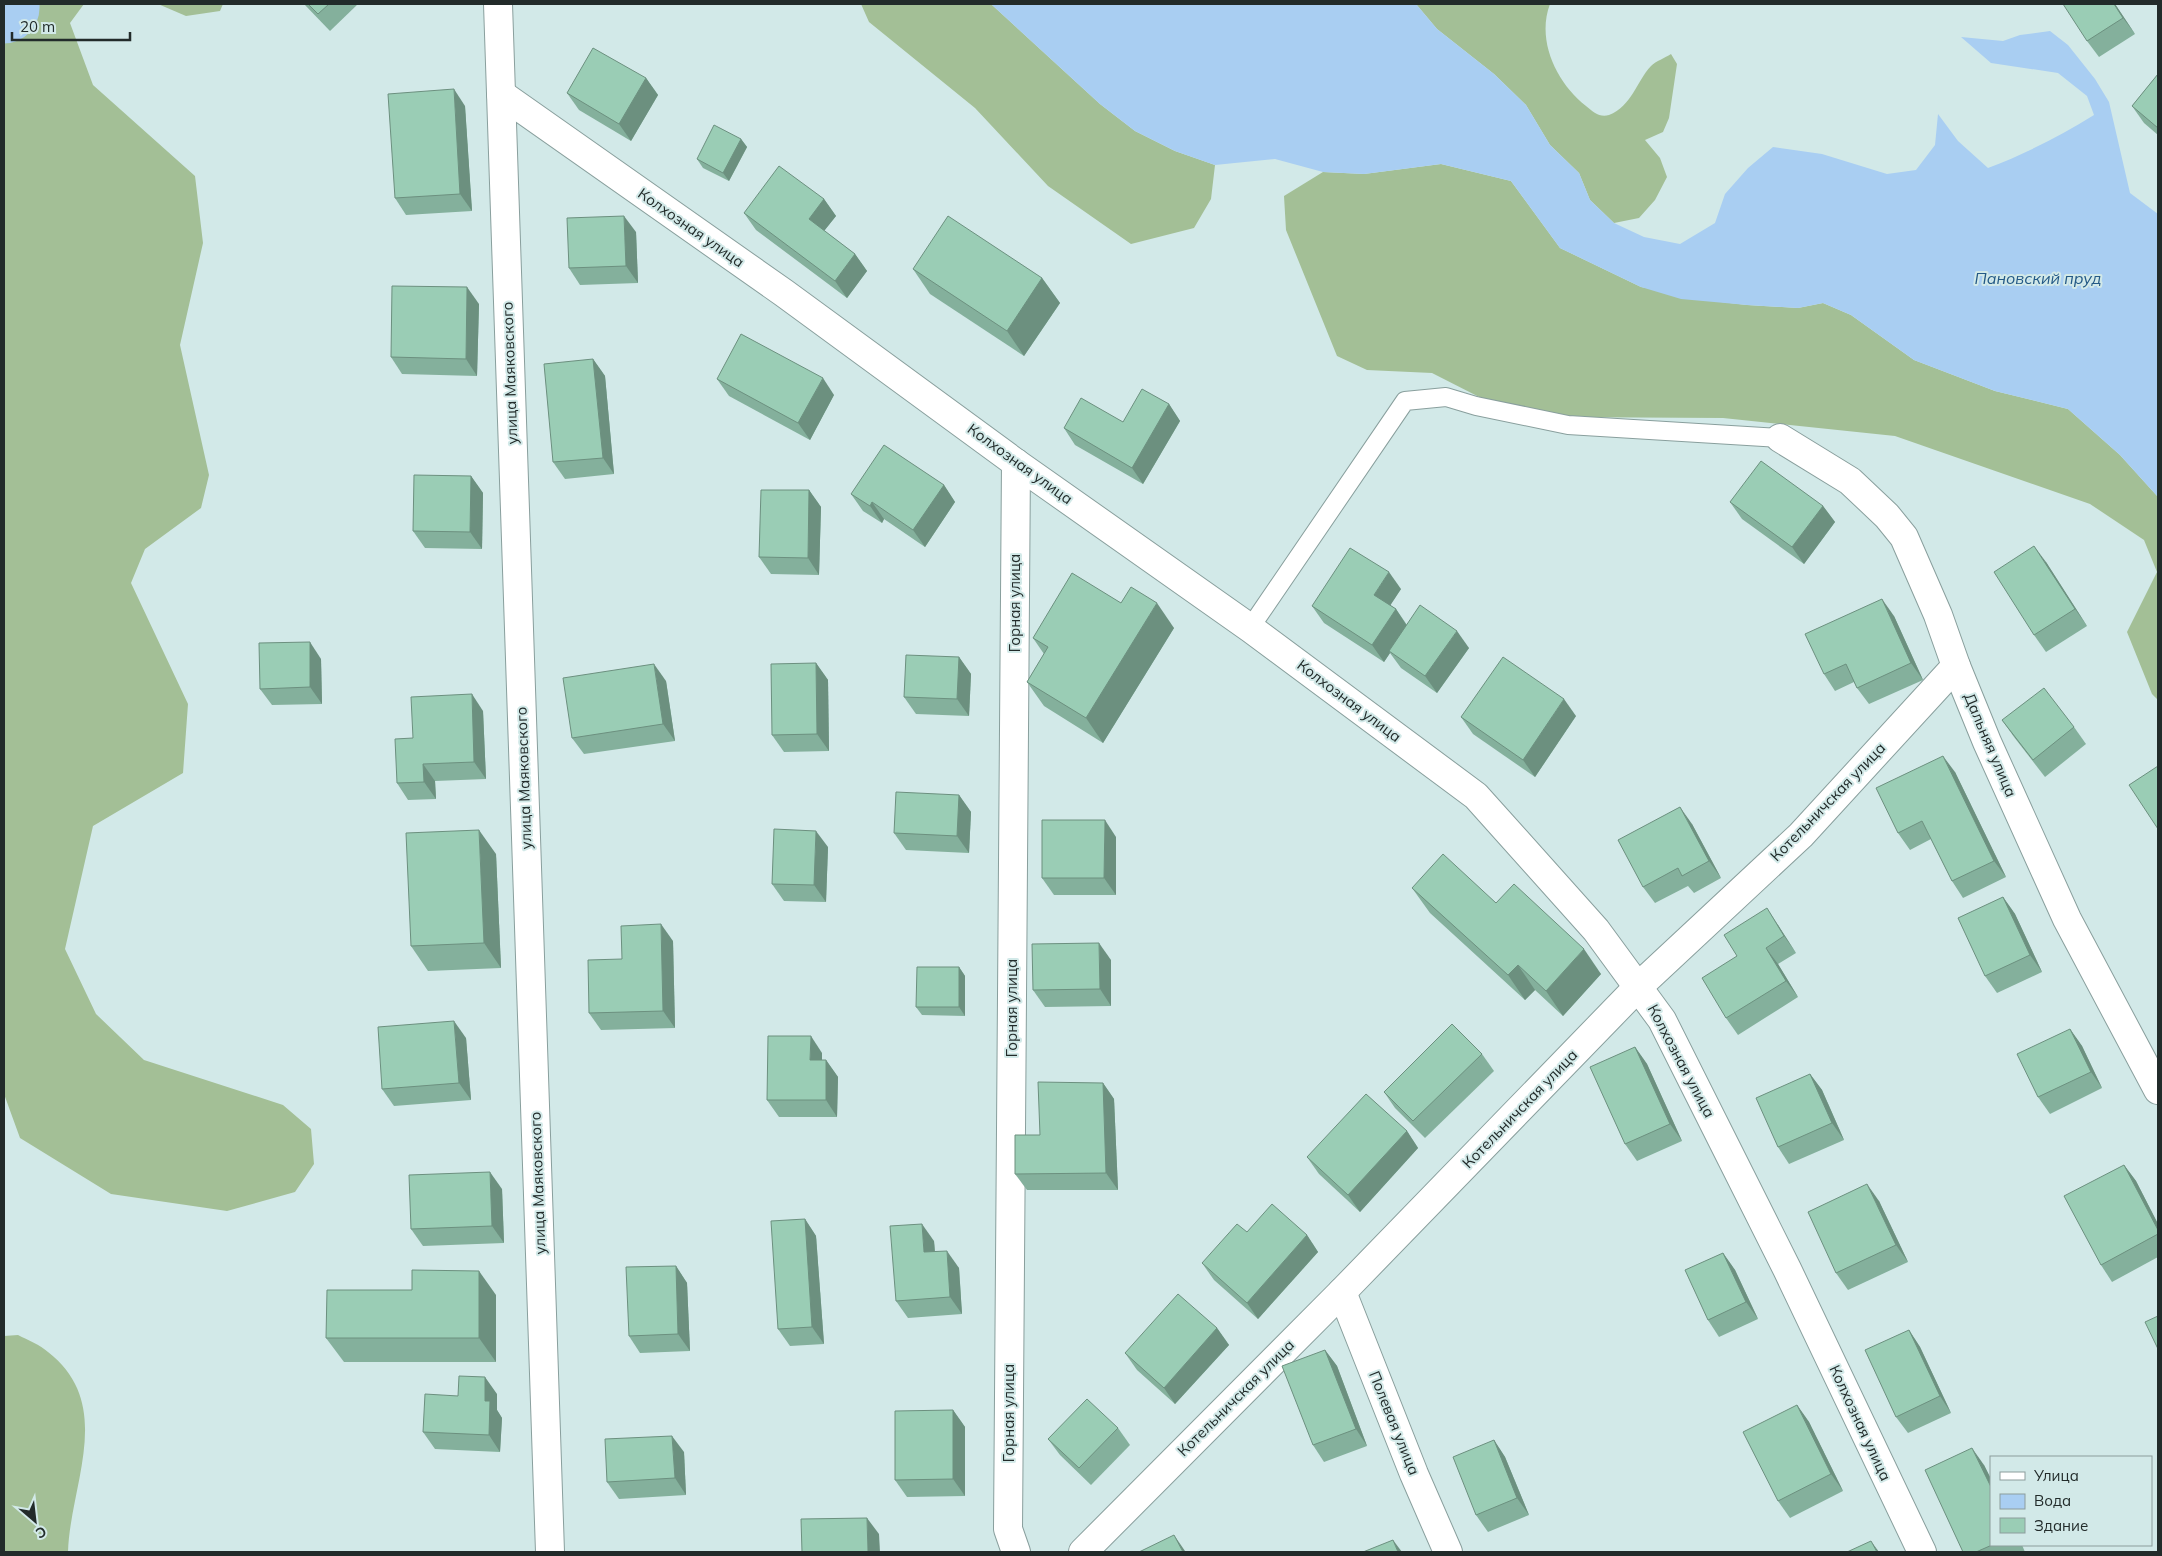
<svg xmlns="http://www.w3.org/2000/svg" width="2162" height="1556" font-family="Mulish,sans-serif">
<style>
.forest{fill:#a3bf96}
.water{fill:#a9cef2}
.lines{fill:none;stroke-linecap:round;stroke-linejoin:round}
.river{stroke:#a9cef2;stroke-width:71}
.lane-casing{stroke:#899f9d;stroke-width:20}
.street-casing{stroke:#899f9d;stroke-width:30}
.lane{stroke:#fff;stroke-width:18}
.street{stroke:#fff;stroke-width:28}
.wall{fill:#84b09c}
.shaded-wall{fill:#6c907f}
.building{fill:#9acdb5;stroke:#6c907f}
.labels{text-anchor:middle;stroke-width:4;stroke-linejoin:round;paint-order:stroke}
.street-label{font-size:15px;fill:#222b2a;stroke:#d2e9e8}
.water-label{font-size:16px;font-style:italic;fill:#235986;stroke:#d2e9e8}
</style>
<rect width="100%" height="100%" fill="#d2e9e8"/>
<g class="forest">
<path d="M4 4H84L70 23 93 85 195 176 203 243 180 345 209 475 201 508 145 549 131 583 188 704 183 773 93 826 65 949 96 1014 144 1060 283 1105 311 1129 314 1164 295 1192 227 1211 111 1194 20 1138 4 1094Z"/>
<path d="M158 4H223L220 11 186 16Z"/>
<path d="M861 4H991L1100 104 1135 131 1175 151 1215 165 1211 199 1194 228 1131 244 1048 186 975 108 869 22Z"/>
<path d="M1416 4H1550C1536 41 1557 83 1586 106 1593 112 1600 118 1609 115 1632 106 1636 82 1651 66 1656 61 1665 58 1671 54L1677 64 1669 118 1663 132 1645 140 1660 158 1667 177 1655 200 1639 218 1614 223 1590 200 1579 173 1550 145 1526 105 1494 74 1437 29Z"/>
<path d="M1441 164 1511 181 1560 248 1641 287 1721 302 1747 305 1798 308 1823 303 1851 315 1914 360 1995 391 2068 409 2120 455 2158 497V700L2152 694 2127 632 2157 572 2144 540 2090 504 1895 436 1723 418 1553 417 1489 402 1432 373 1367 370 1337 356 1286 230 1284 196 1323 172 1364 174Z"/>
<path d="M18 1335C28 1340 40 1345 48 1352 116 1405 70 1484 68 1552H4V1336Z"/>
</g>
<path class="water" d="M991 4H1416L1437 29 1494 74 1526 105 1550 145 1579 173 1590 200 1614 223 1644 237 1680 244 1715 223 1725 194 1748 168 1773 147 1822 154 1887 174 1916 170 1935 145 1938 114 1958 141 1988 168C2025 154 2060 136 2094 115L2087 96 2058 73 1991 63 1961 37 2003 41 2020 35 2050 31 2068 45 2095 79 2109 102 2130 193 2158 214V497L2120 455 2068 409 1995 391 1914 360 1851 315 1823 303 1798 308 1747 305 1681 299 1641 287 1560 248 1511 181 1441 164 1364 174 1323 172 1275 159 1215 165 1175 151 1135 131 1100 104Z"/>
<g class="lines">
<path class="river" d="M4 8V4"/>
<defs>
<path id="lane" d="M1250 628 1405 401 1446 397 1476 406 1568 425 1780 438"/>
<g id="street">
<path d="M498 4 550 1552"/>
<path d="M501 94 784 293 1016 463 1250 628 1476 796 1596 930 1662 1020 1787 1269 1922 1552"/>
<path d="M1780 438 1850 481 1887 516 1904 537 1938 615 1956 666 1987 742 2067 919 2158 1090"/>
<path d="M1342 1292 1414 1474 1448 1552"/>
<path d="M1016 1552 1008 1529 1016 463"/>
<path d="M1083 1552 1342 1292 1639 986 1801 835 1956 666"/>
</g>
</defs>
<use href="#lane" class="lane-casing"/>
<use href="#street" class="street-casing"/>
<use href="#lane" class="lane"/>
<use href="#street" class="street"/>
</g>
<g class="wall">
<path d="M304 4H358L330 31Z"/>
<path d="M2115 4 2135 34 2099 57 2087 41Z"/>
<path d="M2158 74V135L2144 123 2132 106Z"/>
<path d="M646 78 658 95 631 141 579 110 567 93Z"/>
<path d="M465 106 472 211 406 215 395 198Z"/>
<path d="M741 139 747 147 729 181 703 168 697 159Z"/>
<path d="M824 199 836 216 824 231 855 254 867 271 847 298 756 230 744 213Z"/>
<path d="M636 232 638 283 580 285 569 268Z"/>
<path d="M913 269 1042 278 1060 303 1024 356 930 294Z"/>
<path d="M479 304 477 376 402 374 391 357Z"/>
<path d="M593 359 605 376 614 474 565 479 553 462Z"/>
<path d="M717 379 834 395 810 440 729 396Z"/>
<path d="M1169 404 1180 421 1143 484 1075 445 1064 428 1123 422Z"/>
<path d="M471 476 483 493 482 549 425 548 413 531Z"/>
<path d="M944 485 955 502 925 547 884 519 882 523 863 511 851 494Z"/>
<path d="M809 490 821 507 819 575 771 574 759 557Z"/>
<path d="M1730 502 1823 506 1835 522 1804 564 1742 519Z"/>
<path d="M2046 562 2087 626 2046 652 2034 635Z"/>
<path d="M1401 589 1390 605 1396 609 1407 625 1469 648 1437 693 1401 668 1390 653 1384 662 1324 623 1312 606Z"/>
<path d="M1121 603 1174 628 1103 743 1044 706 1027 682 1044 654 1033 638Z"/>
<path d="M1894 616 1923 680 1869 704 1857 688 1854 682 1835 691 1824 674Z"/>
<path d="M959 657 971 674 969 716 916 714 904 697Z"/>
<path d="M321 659 322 704 272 705 260 689Z"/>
<path d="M816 663 828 680 829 751 784 752 772 735Z"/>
<path d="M666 681 675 741 584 754 572 738Z"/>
<path d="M483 711 486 779 435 781 436 799 408 800 397 783 413 738Z"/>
<path d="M1576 716 1535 777 1473 734 1461 717Z"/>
<path d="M2002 720 2074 727 2086 744 2045 777 2014 737Z"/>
<path d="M1955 772 2006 877 1963 898 1952 881 1931 839 1910 850 1898 833Z"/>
<path d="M959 795 971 812 969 853 906 850 894 833Z"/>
<path d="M1692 824 1721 878 1694 893 1688 886 1655 903 1643 887Z"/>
<path d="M1116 837V895H1054L1042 878Z"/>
<path d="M828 847 826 902 784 901 772 884Z"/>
<path d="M496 854 501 968 428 971 411 946Z"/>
<path d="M1412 888 1496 903 1601 974 1563 1016 1535 990 1525 1000 1430 913Z"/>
<path d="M2003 897 2015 914 2042 972 1997 993 1985 976Z"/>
<path d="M1778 925 1796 953 1778 964 1798 997 1738 1035 1726 1018 1737 956Z"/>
<path d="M673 941 675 1028 601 1030 589 1013 622 959Z"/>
<path d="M1111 960V1006L1045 1007 1033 990Z"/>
<path d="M959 967 965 976V1016L922 1015 916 1007Z"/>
<path d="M2070 1029 2082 1046 2102 1088 2050 1114 2038 1097Z"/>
<path d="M466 1038 471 1100 394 1106 382 1089Z"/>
<path d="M1635 1047 1647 1064 1682 1141 1637 1161 1625 1144Z"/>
<path d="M822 1053V1060H826L838 1077 837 1117H779L767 1100Z"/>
<path d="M1482 1054 1494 1071 1425 1138 1395 1108 1384 1092Z"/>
<path d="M1810 1074 1822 1090 1844 1140 1789 1164 1778 1147Z"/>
<path d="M1103 1083 1114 1099 1118 1190H1027L1015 1174 1040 1135Z"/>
<path d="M1407 1131 1418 1148 1360 1212 1319 1174 1307 1157Z"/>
<path d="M2124 1165 2136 1181 2158 1224V1257L2112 1282 2101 1265Z"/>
<path d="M502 1189 504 1243 423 1246 411 1229Z"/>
<path d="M1879 1201 1908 1262 1848 1290 1836 1273Z"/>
<path d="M805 1219 816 1236 824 1344 790 1346 778 1329Z"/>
<path d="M1247 1232 1307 1235 1318 1252 1258 1319 1214 1280 1202 1263Z"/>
<path d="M934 1241 935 1251 959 1268 962 1314 908 1318 896 1301Z"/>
<path d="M1723 1253 1735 1270 1758 1319 1719 1337 1708 1320Z"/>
<path d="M676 1266 687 1283 690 1351 640 1353 629 1336Z"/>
<path d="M496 1295V1362H344L326 1338Z"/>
<path d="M1217 1328 1229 1345 1175 1404 1137 1370 1125 1353Z"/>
<path d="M1909 1330 1920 1347 1951 1413 1908 1433 1896 1417Z"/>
<path d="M1325 1350 1337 1366 1367 1446 1324 1462 1313 1445Z"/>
<path d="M497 1394V1410L502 1418 500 1452 435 1449 423 1432 458 1396Z"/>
<path d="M1797 1405 1809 1422 1843 1491 1790 1518 1778 1501Z"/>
<path d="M953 1410 965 1427V1496L907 1497 895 1480Z"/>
<path d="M1118 1428 1130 1445 1091 1485 1060 1455 1048 1439Z"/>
<path d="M1494 1440 1505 1457 1529 1515 1488 1532 1476 1515Z"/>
<path d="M684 1452 686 1495 619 1499 607 1482Z"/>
<path d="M1984 1465 1991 1479V1545H2022L2025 1552H1963Z"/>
</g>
<g class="shaded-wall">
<path d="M2114 4H2115L2135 34 2123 18Z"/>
<path d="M646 78 658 95 631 141 619 124Z"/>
<path d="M454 89 465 106 472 211 460 194Z"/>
<path d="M741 139 747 147 729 181 723 173Z"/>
<path d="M824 199 836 216 820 236 809 219Z"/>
<path d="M624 216 636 232 638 283 626 266Z"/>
<path d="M855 254 867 271 847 298 835 281Z"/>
<path d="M1042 278 1060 303 1024 356 1007 331Z"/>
<path d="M467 287 479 304 477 376 466 359Z"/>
<path d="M593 359 605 376 614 474 603 458Z"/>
<path d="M823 378 834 395 810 440 798 423Z"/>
<path d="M1169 404 1180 421 1143 484 1132 468Z"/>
<path d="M471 476 483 493 482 549 470 532Z"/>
<path d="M944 485 955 502 925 547 913 530Z"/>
<path d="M809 490 821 507 819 575 808 558Z"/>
<path d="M872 502 884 519 882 523 870 506Z"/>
<path d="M1823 506 1835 522 1804 564 1792 547Z"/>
<path d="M2034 546 2046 562 2087 626 2075 609Z"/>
<path d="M1389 572 1401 589 1386 612 1374 595Z"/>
<path d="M1882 599 1894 616 1923 680 1911 663Z"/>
<path d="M1157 603 1174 628 1103 743 1086 718Z"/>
<path d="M1396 609 1407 626 1389 651 1390 653 1384 662 1372 645Z"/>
<path d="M1457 631 1469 648 1437 693 1425 676Z"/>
<path d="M310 642 321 659 322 704 310 687Z"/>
<path d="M959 657 971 674 969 716 957 699Z"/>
<path d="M816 663 828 680 829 751 817 734Z"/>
<path d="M654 664 666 681 675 741 663 724Z"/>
<path d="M472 694 483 711 486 779 474 762Z"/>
<path d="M1564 699 1576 716 1535 777 1523 760Z"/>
<path d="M1943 756 1955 772 2006 877 1994 861Z"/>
<path d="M423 764 435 781 436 799 424 782Z"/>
<path d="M959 795 971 812 969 853 957 836Z"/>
<path d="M1680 807 1692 824 1721 878 1709 861Z"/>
<path d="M1105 820 1116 837V895L1104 878Z"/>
<path d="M479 830 496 854 501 968 484 943Z"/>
<path d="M816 831 828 847 826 902 814 885Z"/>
<path d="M2003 897 2015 914 2042 972 2030 955Z"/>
<path d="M1767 908 1778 925 1796 953 1784 936Z"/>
<path d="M661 924 673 941 675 1028 663 1011Z"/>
<path d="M1099 943 1111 960V1006L1100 989Z"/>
<path d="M1766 948 1778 964 1798 997 1786 981Z"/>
<path d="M1584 949 1601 974 1563 1016 1546 991Z"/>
<path d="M1518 965 1535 990 1525 1000 1508 975Z"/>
<path d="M959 967 965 976V1016L959 1007Z"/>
<path d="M454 1021 466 1038 471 1100 459 1083Z"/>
<path d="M2070 1029 2082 1046 2102 1088 2091 1072Z"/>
<path d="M811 1036 822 1053V1077L810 1060Z"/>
<path d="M1635 1047 1647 1064 1682 1141 1670 1124Z"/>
<path d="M826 1060 838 1077 837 1117 826 1100Z"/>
<path d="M1810 1074 1822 1090 1844 1140 1832 1123Z"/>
<path d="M1103 1083 1114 1099 1118 1190 1106 1173Z"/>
<path d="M1407 1131 1418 1148 1360 1212 1348 1195Z"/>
<path d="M2124 1165 2136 1181 2158 1224V1230Z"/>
<path d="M490 1172 502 1189 504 1243 492 1226Z"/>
<path d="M1867 1184 1879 1201 1908 1262 1896 1245Z"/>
<path d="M805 1219 816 1236 824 1344 812 1327Z"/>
<path d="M922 1224 934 1241 936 1269 924 1252Z"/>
<path d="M1307 1235 1318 1252 1258 1319 1247 1303Z"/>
<path d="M947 1251 959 1268 962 1314 950 1297Z"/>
<path d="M1723 1253 1735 1270 1758 1319 1746 1302Z"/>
<path d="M676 1266 687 1283 690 1351 678 1334Z"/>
<path d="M479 1271 496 1295V1362L479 1338Z"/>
<path d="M1217 1328 1229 1345 1175 1404 1164 1388Z"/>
<path d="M1909 1330 1920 1347 1951 1413 1940 1396Z"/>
<path d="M1325 1350 1337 1366 1367 1446 1356 1429Z"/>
<path d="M485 1377 497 1394V1410L502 1418 500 1452 489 1435 485 1401Z"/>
<path d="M1797 1405 1809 1422 1843 1491 1831 1474Z"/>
<path d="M953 1410 965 1427V1496L953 1479Z"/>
<path d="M672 1436 684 1452 686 1495 675 1478Z"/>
<path d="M1494 1440 1505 1457 1529 1515 1517 1498Z"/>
<path d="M1972 1448 1984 1465 1991 1479V1487Z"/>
<path d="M867 1518 879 1534 880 1552H868Z"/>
<path d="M1174 1535 1185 1551 1186 1552H1183Z"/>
<path d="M1393 1540 1402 1552H1398Z"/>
<path d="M1871 1541 1879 1552H1877Z"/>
</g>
<g class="building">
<path d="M308 4H329L318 14Z"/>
<path d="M2063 4H2114L2123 18 2087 41Z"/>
<path d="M593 48 646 78 619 124 567 93Z"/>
<path d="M2158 74V128L2132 106Z"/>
<path d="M454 89 460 194 395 198 388 94Z"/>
<path d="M714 125 741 139 723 173 697 159Z"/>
<path d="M779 166 824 199 809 219 855 254 835 281 744 213Z"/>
<path d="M624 216 626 266 569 268 567 218Z"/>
<path d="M948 216 1042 278 1007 331 913 269Z"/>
<path d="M392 286 467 287 466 359 391 357Z"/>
<path d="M741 334 823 378 798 423 717 379Z"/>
<path d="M593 359 603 458 553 462 544 364Z"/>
<path d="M1142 389 1169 404 1132 468 1064 428 1081 398 1123 422Z"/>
<path d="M884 445 944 485 913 530 872 502 870 506 851 494Z"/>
<path d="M1761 461 1823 506 1792 547 1730 502Z"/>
<path d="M414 475 471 476 470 532 413 531Z"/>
<path d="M761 490H809L808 558 759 557Z"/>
<path d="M2034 546 2075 609 2034 635 1994 572Z"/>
<path d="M1350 548 1389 572 1374 595 1396 609 1372 645 1312 606Z"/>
<path d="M1072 573 1121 603 1131 587 1157 603 1086 718 1027 682 1048 647 1033 638Z"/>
<path d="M1882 599 1911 663 1857 688 1846 664 1824 674 1805 634Z"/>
<path d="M1420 605 1457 631 1425 676 1389 651Z"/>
<path d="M310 642V687L260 689 259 643Z"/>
<path d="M906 655 959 657 957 699 904 697Z"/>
<path d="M1503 657 1564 699 1523 760 1461 717Z"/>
<path d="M816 663 817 734 772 735 771 664Z"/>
<path d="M654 664 663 724 572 738 563 678Z"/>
<path d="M2044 688 2074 727 2033 760 2002 720Z"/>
<path d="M472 694 474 762 423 764 424 782 397 783 395 739 413 738 411 697Z"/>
<path d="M1943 756 1994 861 1952 881 1922 821 1898 833 1876 788Z"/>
<path d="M2158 766V829L2129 785Z"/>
<path d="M896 792 959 795 957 836 894 833Z"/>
<path d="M1680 807 1709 861 1682 876 1678 868 1643 887 1618 840Z"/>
<path d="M1042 820H1105L1104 878H1042Z"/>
<path d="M774 829 816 831 814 885 772 884Z"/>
<path d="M479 830 484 943 411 946 406 833Z"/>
<path d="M1443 854 1496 903 1514 884 1584 949 1546 991 1518 965 1508 975 1412 888Z"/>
<path d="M2003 897 2030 955 1985 976 1958 918Z"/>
<path d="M1767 908 1784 936 1766 948 1786 981 1726 1018 1702 978 1737 956 1724 935Z"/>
<path d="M661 924 663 1011 589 1013 588 960 622 959 621 926Z"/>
<path d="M1099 943 1100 989 1033 990 1032 944Z"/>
<path d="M917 967H959V1007H916Z"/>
<path d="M454 1021 459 1083 382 1089 378 1027Z"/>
<path d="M1452 1024 1482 1054 1413 1121 1384 1092Z"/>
<path d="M2070 1029 2091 1072 2038 1097 2017 1054Z"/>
<path d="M768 1036H811L810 1060H826V1100H767Z"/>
<path d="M1635 1047 1670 1124 1625 1144 1590 1067Z"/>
<path d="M1810 1074 1832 1123 1778 1147 1756 1098Z"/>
<path d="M1038 1082 1103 1083 1106 1173 1015 1174V1135H1040Z"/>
<path d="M1366 1094 1407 1131 1348 1195 1307 1157Z"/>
<path d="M2124 1165 2158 1230V1234L2101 1265 2064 1196Z"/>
<path d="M490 1172 492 1226 411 1229 409 1175Z"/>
<path d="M1867 1184 1896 1245 1836 1273 1808 1212Z"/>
<path d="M1272 1204 1307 1235 1247 1303 1202 1263 1237 1224 1247 1232Z"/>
<path d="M805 1219 812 1327 778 1329 771 1221Z"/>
<path d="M922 1224 924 1252 947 1251 950 1297 896 1301 890 1226Z"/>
<path d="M1723 1253 1746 1302 1708 1320 1685 1270Z"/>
<path d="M676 1266 678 1334 629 1336 626 1267Z"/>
<path d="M412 1270 479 1271V1338H326L327 1290H412Z"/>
<path d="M1178 1294 1217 1328 1164 1388 1125 1353Z"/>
<path d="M2158 1316V1349L2145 1322Z"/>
<path d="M1909 1330 1940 1396 1896 1417 1865 1350Z"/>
<path d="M1325 1350 1356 1429 1313 1445 1282 1366Z"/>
<path d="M459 1376 485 1377V1401H490L489 1435 423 1432 425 1394 458 1396Z"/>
<path d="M1087 1399 1118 1428 1079 1468 1048 1439Z"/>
<path d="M1797 1405 1831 1474 1778 1501 1743 1432Z"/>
<path d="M953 1410V1479L895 1480V1411Z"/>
<path d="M672 1436 675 1478 607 1482 605 1439Z"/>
<path d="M1494 1440 1517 1498 1476 1515 1453 1457Z"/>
<path d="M1972 1448 1991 1487V1545H1992L1976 1552H1963L1925 1470Z"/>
<path d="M867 1518 868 1552H802L801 1519Z"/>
<path d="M1174 1535 1183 1552H1139Z"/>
<path d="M1393 1540 1398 1552H1363Z"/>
<path d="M1871 1541 1877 1552H1847Z"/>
</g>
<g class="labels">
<g class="street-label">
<text transform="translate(691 228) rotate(35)" y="5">Колхозная улица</text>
<text transform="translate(510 373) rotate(-92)" y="5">улица Маяковского</text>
<text transform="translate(1020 464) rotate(36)" y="5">Колхозная улица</text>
<text transform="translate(1015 603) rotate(-90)" y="5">Горная улица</text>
<text transform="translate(1349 701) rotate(37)" y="5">Колхозная улица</text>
<text transform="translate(1990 745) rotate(67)" y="5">Дальняя улица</text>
<text transform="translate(524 778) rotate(-92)" y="5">улица Маяковского</text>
<text transform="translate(1828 802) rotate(-46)" y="5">Котельничская улица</text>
<text transform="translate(1012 1008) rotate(-90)" y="5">Горная улица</text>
<text transform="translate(1681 1061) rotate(62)" y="5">Колхозная улица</text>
<text transform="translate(1520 1109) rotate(-46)" y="5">Котельничская улица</text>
<text transform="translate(538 1183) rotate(-92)" y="5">улица Маяковского</text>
<text transform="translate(1236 1398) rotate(-45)" y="5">Котельничская улица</text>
<text transform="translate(1009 1413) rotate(-90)" y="5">Горная улица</text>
<text transform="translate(1394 1423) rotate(68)" y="5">Полевая улица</text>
<text transform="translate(1860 1423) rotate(65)" y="5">Колхозная улица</text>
</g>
<g class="water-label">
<text x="2038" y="284">Пановский пруд</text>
</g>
</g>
<rect width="2162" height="1556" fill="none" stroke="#222b2a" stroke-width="10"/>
<rect x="1990" y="1456" width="162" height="90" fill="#d2e9e8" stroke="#8c9d9c"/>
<rect x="2000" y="1472" width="25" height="8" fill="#ffffff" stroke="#8c9d9c"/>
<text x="2034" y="1481" font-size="15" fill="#222b2a">Улица</text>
<rect x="2000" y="1494" width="25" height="15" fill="#a9cef2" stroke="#8c9d9c"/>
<text x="2034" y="1506" font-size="15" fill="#222b2a">Вода</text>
<rect x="2000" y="1518" width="25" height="15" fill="#9acdb5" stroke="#8c9d9c"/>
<text x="2034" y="1531" font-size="15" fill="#222b2a">Здание</text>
<g transform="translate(35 1521) rotate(152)" stroke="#d2e9e8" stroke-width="4" paint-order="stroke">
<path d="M0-4L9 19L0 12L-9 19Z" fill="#222b2a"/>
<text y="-8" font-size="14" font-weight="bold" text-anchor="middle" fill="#222b2a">С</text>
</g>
<path d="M12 32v8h118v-8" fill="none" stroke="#222b2a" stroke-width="2.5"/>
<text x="20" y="32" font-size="15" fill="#222b2a" stroke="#d2e9e8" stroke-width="4" paint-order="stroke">20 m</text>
</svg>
